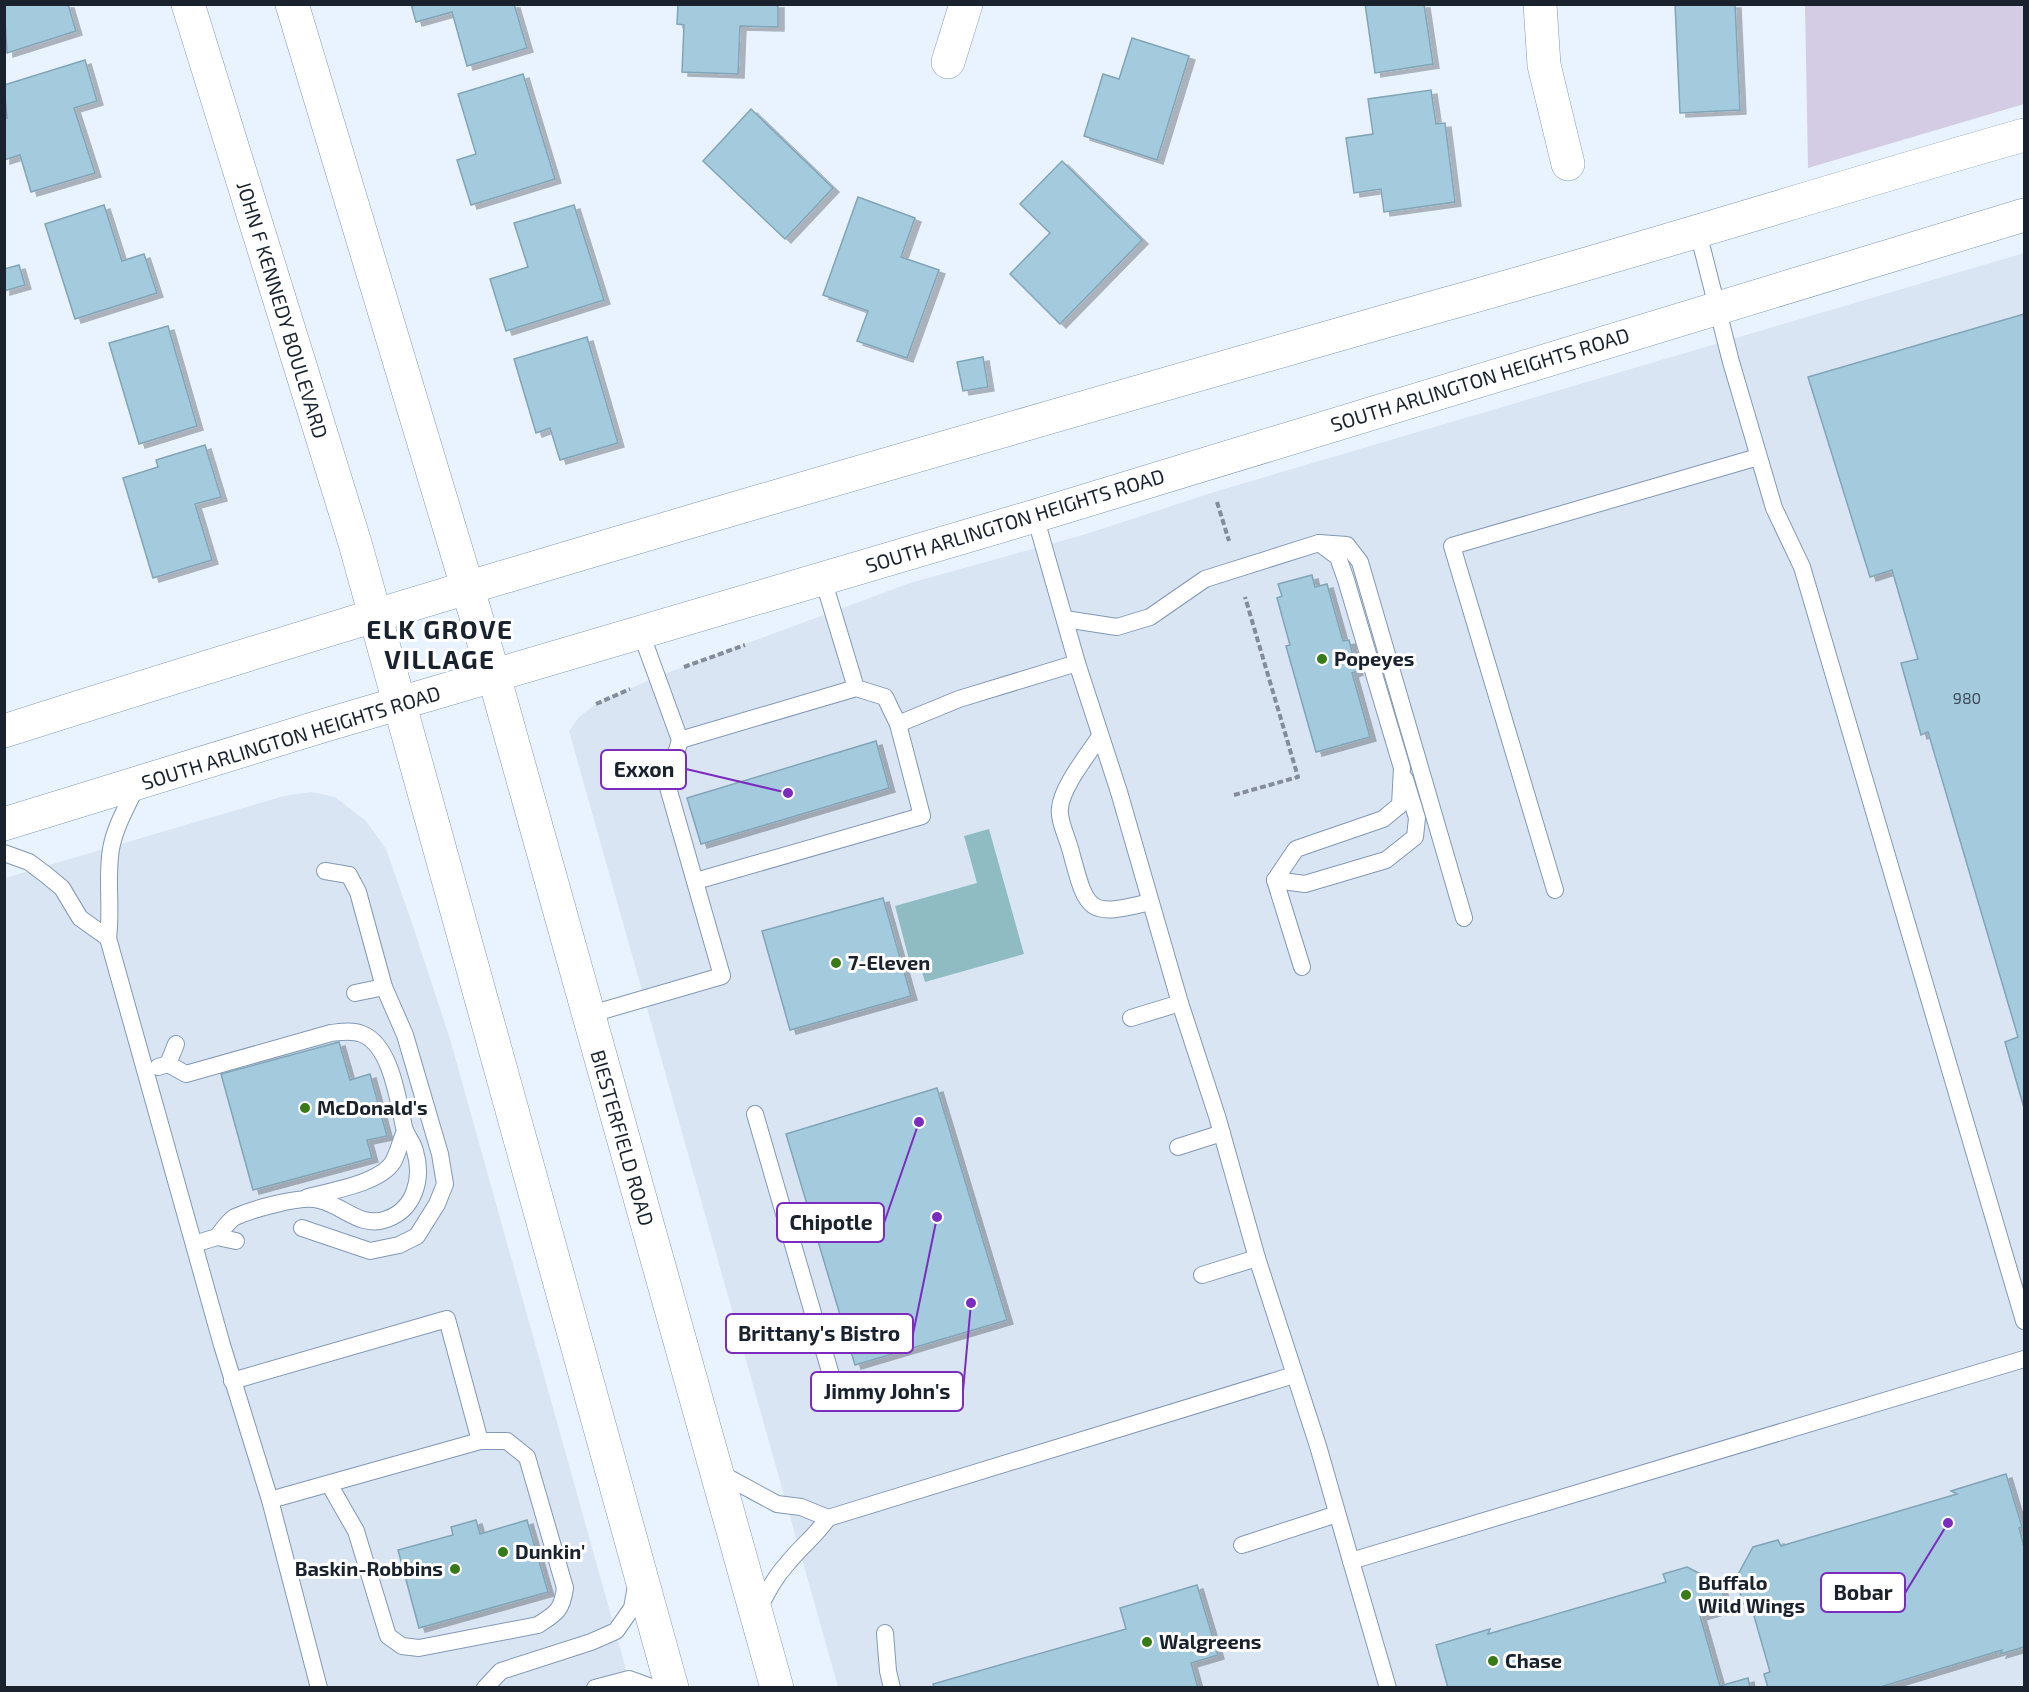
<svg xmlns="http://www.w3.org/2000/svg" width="2029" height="1692" font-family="'Exo 2',sans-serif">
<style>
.built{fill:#dae5f4}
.green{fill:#d3cce4}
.water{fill:#8fbcc3}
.building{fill:#a4cadd;stroke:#80a5b7;stroke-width:1.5;filter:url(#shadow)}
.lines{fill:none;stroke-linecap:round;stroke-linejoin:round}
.lane-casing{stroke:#8298b4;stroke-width:18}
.street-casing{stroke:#8298b4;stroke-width:34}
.secondary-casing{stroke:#8298b4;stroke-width:34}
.path{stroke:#838c98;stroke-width:4;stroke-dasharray:6 3;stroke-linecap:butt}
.lane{stroke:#fff;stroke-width:16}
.street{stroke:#fff;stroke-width:33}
.secondary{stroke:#fff;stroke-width:33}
.poi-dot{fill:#387918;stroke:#fff;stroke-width:2}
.labels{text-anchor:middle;stroke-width:6;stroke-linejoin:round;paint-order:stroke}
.number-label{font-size:16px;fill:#3c4c59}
.street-label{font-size:20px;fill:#19222d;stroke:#fff}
.poi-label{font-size:20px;font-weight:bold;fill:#19222d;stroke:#fff;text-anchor:start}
.district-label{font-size:26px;font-weight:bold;letter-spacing:1.5px;fill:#19222d;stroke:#fff}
.leader{fill:none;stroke:#7b2cbf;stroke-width:2}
.callout-dot{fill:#7b2cbf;stroke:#fff;stroke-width:2}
.callout{fill:#fff;stroke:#7b2cbf;stroke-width:2}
.callout-label{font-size:21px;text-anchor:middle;font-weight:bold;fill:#19222d}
</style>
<defs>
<filter id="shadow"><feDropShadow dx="6" dy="4" stdDeviation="0" flood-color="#0004"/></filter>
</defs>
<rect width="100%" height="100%" fill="#e9f3ff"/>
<g class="built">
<path d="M2024 253V1687H838L569 731 579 717 596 704 656 677 910 583 1083 535 1214 492Z"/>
<path d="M312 792 335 797 366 821 386 849 412 923 450 1039 631 1687 5 1688V878L284 796Z"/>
</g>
<path class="green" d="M1805 5H2024V104L1808 168Z"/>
<path class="water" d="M989 829 1024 954 925 982 920 965 911 967 895 906 977 883 964 836Z"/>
<g class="building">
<path d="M4 4H68L76 31 7 53Z"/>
<path d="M411 4H514L527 48 467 66 452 12 416 22Z"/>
<path d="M678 4H778V27L740 26 738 74 682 72 684 25 677 24Z"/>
<path d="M1365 4H1424L1433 64 1375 73Z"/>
<path d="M1675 4H1735L1740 110 1680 113Z"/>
<path d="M1132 38 1189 56 1157 160 1084 136 1103 74 1119 79Z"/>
<path d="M85 60 97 101 74 108 95 173 31 192 20 155 4 160V118H7L4 85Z"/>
<path d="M523 74 555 179 471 205 457 160 476 154 458 94Z"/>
<path d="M1431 90 1436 124 1445 123 1455 202 1384 212 1381 189 1354 193 1346 138 1373 134 1368 99Z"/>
<path d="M751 109 833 188 785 239 703 161Z"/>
<path d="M1062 161 1142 240 1060 324 1010 274 1050 233 1020 204Z"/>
<path d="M858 197 915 218 901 257 939 270 907 358 857 341 868 311 823 295Z"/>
<path d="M104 205 122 261 144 254 157 293 75 319 45 224Z"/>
<path d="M574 205 604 300 506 331 490 279 528 267 514 223Z"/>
<path d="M19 265 25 285 4 291V269Z"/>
<path d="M2024 314V1108L2005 1042 2018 1037 1928 732 1921 735 1901 663 1918 659 1892 570 1870 577 1808 377Z"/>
<path d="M168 326 197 426 139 444 109 343Z"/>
<path d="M587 337 618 443 560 460 550 428 536 433 514 359Z"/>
<path d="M983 357 988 387 963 391 957 362Z"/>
<path d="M205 445 221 497 195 504 212 560 153 578 123 478 158 467 156 460Z"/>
<path d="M1312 575 1315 587 1327 584 1343 641 1349 640 1357 671 1352 673 1370 737 1316 752 1286 646 1290 645 1277 598 1282 596 1278 584Z"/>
<path d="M876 741 889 788 701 844 687 798Z"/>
<path d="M883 898 911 996 790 1030 762 931Z"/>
<path d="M339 1042 350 1080 370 1074 387 1136 367 1140 372 1158 253 1190 221 1074Z"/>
<path d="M937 1088 1007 1320 855 1365 786 1134Z"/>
<path d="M2006 1474 2022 1527 2019 1528 2024 1547V1647L2000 1654 2002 1650 1877 1688H1768L1764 1674 1770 1672 1750 1602 1743 1604 1736 1578 1753 1547 1778 1540 1781 1546 1957 1494 1951 1491Z"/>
<path d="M476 1520 480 1534 527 1520 548 1592 419 1628 398 1550 453 1535 451 1527Z"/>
<path d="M1687 1567 1720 1584 1727 1608 1700 1616 1720 1686 1748 1678 1750 1688H1448L1436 1645 1490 1629 1488 1634 1666 1582 1663 1574Z"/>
<path d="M1197 1585 1218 1655 1191 1663 1198 1688H934L933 1684 1126 1629 1120 1608Z"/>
</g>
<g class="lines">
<defs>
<g id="lane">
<path d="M1698 232 1731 362 1774 508 1802 567 2024 1321"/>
<path d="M1035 516 1077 663 1119 792 1180 1003 1217 1116 1257 1258 1318 1446 1351 1561 2024 1359"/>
<path d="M823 579 856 688"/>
<path d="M1065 619 1117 627 1150 617 1205 579 1319 543 1347 545 1360 562 1464 918"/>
<path d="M898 724 959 699 1077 663"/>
<path d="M1100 736C1088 755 1062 786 1060 808 1058 820 1068 839 1071 852 1087 911 1087 918 1150 902"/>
<path d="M680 740 856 688 885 697 898 724 922 816 696 881"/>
<path d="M137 785C128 805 115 826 111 849 106 878 112 908 108 938L222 1345 270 1500 319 1688"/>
<path d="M4 853 29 862 45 874 62 888 80 918 108 938"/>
<path d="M1275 880 1296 849 1383 819 1400 805 1402 768 1346 580 1338 557 1319 543"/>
<path d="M1275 880 1305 884 1386 860 1415 837 1417 818 1405 779"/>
<path d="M1275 880 1302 967"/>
<path d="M1555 890 1452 546 1758 457"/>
<path d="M355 993 384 987"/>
<path d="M588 1015 722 976 667 784 680 740 641 633"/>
<path d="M1131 1018 1180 1003"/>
<path d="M168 1064 186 1074 331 1033C341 1032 352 1030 362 1034 391 1045 398 1100 404 1127 406 1136 413 1142 415 1151 423 1178 415 1209 387 1219 360 1229 343 1205 319 1200 302 1195 253 1209 235 1217 228 1221 222 1231 217 1237"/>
<path d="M158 1067 168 1064 176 1044"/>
<path d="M755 1114 838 1399"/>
<path d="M1178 1147 1222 1133"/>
<path d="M308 1197C331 1191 380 1183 393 1162 398 1153 401 1140 405 1131"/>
<path d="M302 1228 370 1251 399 1245 417 1236 437 1204 445 1184 440 1154 405 1035 384 987 358 892 349 875 325 871"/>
<path d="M194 1244 217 1237 236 1241"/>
<path d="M1202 1275 1257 1258"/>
<path d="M232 1381 447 1319 480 1441 270 1500"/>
<path d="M716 1471 777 1504 801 1507 828 1518 1294 1375"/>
<path d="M329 1484 356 1531 388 1636 402 1646 419 1648 538 1625C557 1613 562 1610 565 1588L527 1457 507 1441H480"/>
<path d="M1242 1545 1337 1514"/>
<path d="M1351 1561 1388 1688"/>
<path d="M757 1612C766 1595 774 1578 787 1564 801 1546 814 1538 828 1518"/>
<path d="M885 1633 888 1671 892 1688"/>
<path d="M485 1688 501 1671 591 1642 616 1631 632 1608 636 1586"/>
<path d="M595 1688 629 1679 654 1688"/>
</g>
<g id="street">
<path d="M1540 4 1544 65 1568 164"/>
<path d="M948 62 966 4"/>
</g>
<g id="secondary">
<path d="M188 4 355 543 672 1688"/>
<path d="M292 4 494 676 777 1688"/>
<path d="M4 731C509 570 1018 426 1527 281 1693 234 1858 182 2024 135"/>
<path d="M4 824 319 727 1035 516 2024 215"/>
</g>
</defs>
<use href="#lane" class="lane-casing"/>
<use href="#street" class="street-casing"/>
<use href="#secondary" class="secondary-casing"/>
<g class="path">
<path d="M1217 502 1229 541"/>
<path d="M684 667 745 645"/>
<path d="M596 704 630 689"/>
<path d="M1234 795 1298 777 1245 597"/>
</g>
<use href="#lane" class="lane"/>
<use href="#street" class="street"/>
<use href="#secondary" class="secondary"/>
</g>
<g class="poi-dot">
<circle cx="1322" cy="659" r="6"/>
<circle cx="836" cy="963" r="6"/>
<circle cx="305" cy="1108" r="6"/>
<circle cx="503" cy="1552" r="6"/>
<circle cx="455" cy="1569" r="6"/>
<circle cx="1686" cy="1595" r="6"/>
<circle cx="1147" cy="1642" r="6"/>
<circle cx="1493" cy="1661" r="6"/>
</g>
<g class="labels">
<g class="number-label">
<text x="1967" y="704">980</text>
</g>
<g class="street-label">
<text transform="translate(282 310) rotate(73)" y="7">JOHN F KENNEDY BOULEVARD</text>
<text transform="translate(1480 380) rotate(-17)" y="7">SOUTH ARLINGTON HEIGHTS ROAD</text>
<text transform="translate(1015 521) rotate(-17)" y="7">SOUTH ARLINGTON HEIGHTS ROAD</text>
<text transform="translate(291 738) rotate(-17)" y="7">SOUTH ARLINGTON HEIGHTS ROAD</text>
<text transform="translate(622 1138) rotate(74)" y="7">BIESTERFIELD ROAD</text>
</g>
<g class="poi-label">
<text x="1334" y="666">Popeyes</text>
<text x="848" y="970">7-Eleven</text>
<text x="317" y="1115">McDonald's</text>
<text x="515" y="1559">Dunkin'</text>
<text x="443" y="1576" text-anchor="end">Baskin-Robbins</text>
<text x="1698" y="1590">Buffalo<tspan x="1698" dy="23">Wild Wings</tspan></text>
<text x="1159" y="1649">Walgreens</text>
<text x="1505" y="1668">Chase</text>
</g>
<g class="district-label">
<text x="440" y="639">ELK GROVE<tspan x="440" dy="30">VILLAGE</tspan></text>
</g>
</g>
<path class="leader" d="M788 793L686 769M919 1122L884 1223M937 1217L913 1334M971 1303L963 1391M1948 1523L1905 1593"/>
<g class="callout-dot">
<circle cx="788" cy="793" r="6"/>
<circle cx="919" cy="1122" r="6"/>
<circle cx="937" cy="1217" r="6"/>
<circle cx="971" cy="1303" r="6"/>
<circle cx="1948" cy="1523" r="6"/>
</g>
<g class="callout">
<rect x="601" y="750" width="85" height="39" rx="6"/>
<rect x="777" y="1203" width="107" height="39" rx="6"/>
<rect x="726" y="1314" width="187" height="39" rx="6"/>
<rect x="811" y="1372" width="152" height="39" rx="6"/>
<rect x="1821" y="1573" width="84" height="39" rx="6"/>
</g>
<g class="callout-label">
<text x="644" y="777">Exxon</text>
<text x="831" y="1230">Chipotle</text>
<text x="819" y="1341">Brittany's Bistro</text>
<text x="887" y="1399">Jimmy John's</text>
<text x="1863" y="1600">Bobar</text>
</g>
<rect width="2029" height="1692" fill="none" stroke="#19222d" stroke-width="12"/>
</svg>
